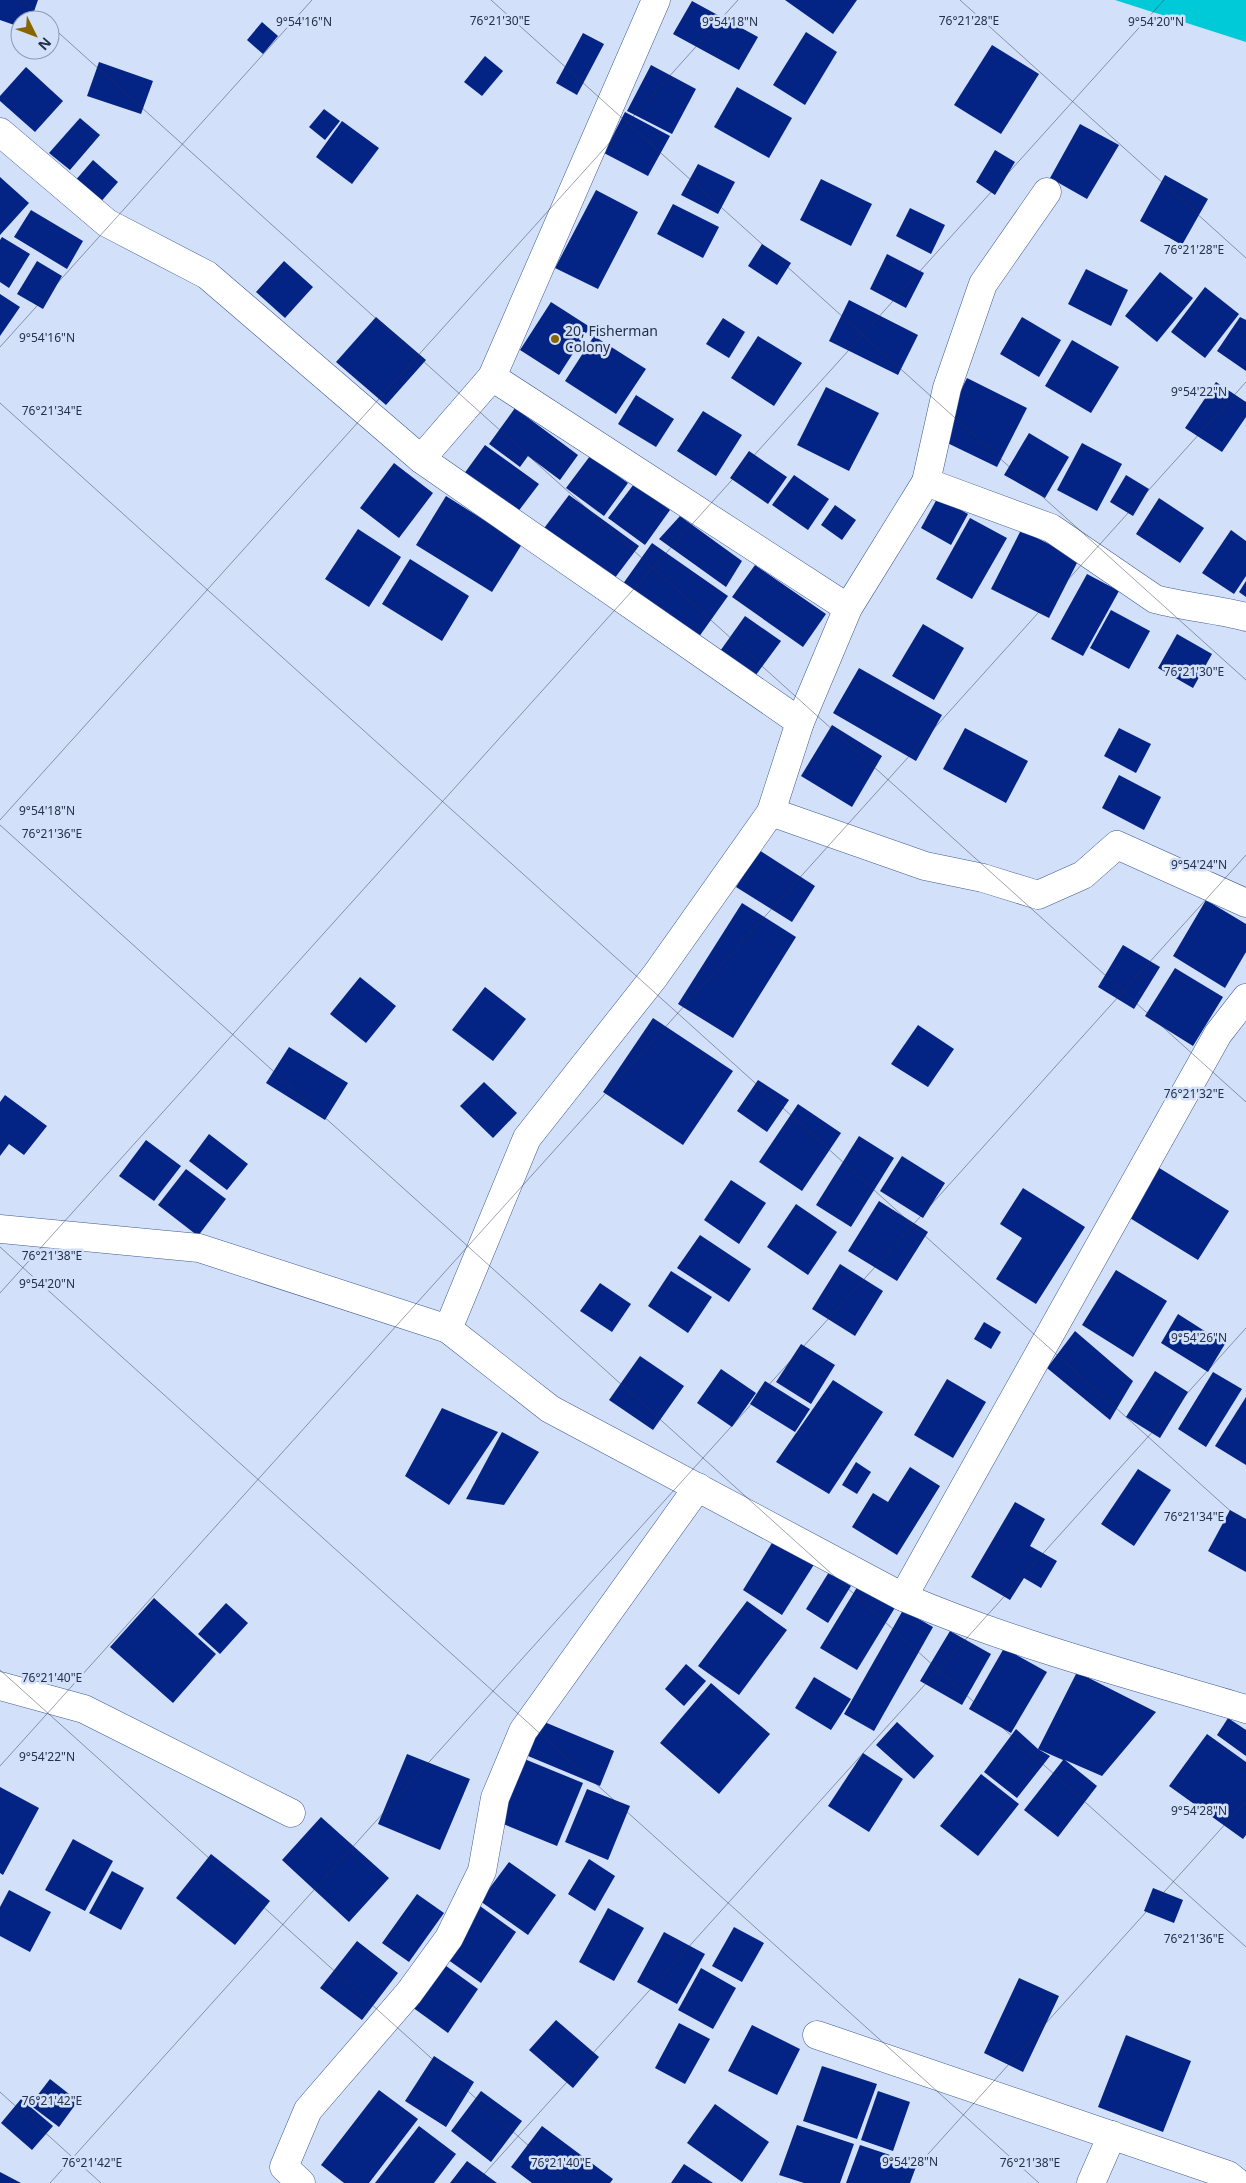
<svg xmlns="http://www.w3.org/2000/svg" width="1246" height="2183" font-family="'Noto Sans',sans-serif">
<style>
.water{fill:#00cad8}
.building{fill:#042485}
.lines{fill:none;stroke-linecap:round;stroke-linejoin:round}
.street-casing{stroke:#3f5a93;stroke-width:29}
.street{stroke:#fff;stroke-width:28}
.ticks{fill:none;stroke:#25314a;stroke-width:1;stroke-opacity:0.45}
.poi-dot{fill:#886501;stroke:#d2e0fa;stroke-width:2}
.labels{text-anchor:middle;stroke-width:5;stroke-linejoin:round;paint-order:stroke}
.poi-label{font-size:14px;fill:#25314a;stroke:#d2e0fa;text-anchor:start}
.ticks-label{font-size:12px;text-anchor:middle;fill:#25314a;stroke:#d2e0fa;stroke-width:5;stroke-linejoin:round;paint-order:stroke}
</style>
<rect width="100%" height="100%" fill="#d2e0fa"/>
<path class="water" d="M1115 0H1246V42Z"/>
<g class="building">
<path d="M0 0H38L31 20H20V27L0 20Z"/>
<path d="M785 0H857L833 34Z"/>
<path d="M692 1 758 37 739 70 673 34Z"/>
<path d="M262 22 278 36 263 54 247 40Z"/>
<path d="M806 32 837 52 805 105 773 85Z"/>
<path d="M583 33 604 44 577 95 556 83Z"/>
<path d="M992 45 1039 74 1001 134 954 105Z"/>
<path d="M485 56 503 71 482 96 464 82Z"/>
<path d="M99 62 153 81 141 114 87 96Z"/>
<path d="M651 65 696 89 672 134 627 111Z"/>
<path d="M26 67 63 101 35 132 0 101V96Z"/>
<path d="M737 87 792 118 769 158 714 127Z"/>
<path d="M324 109 340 121 325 140 309 127Z"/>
<path d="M625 112 670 136 648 176 604 153Z"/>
<path d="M80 118 100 135 70 170 49 153Z"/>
<path d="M342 121 379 148 352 184 316 157Z"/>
<path d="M1080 124 1119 145 1087 199 1050 178Z"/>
<path d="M995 150 1015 162 995 195 976 182Z"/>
<path d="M93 160 118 182 99 204 74 182Z"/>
<path d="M698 164 735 182 718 214 681 195Z"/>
<path d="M1165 175 1208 199 1182 245 1140 221Z"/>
<path d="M0 177 29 203 0 235Z"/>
<path d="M821 179 872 204 851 246 800 220Z"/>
<path d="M596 190 638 212 598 289 555 268Z"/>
<path d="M673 204 719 227 703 258 657 234Z"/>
<path d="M910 208 945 225 931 254 896 236Z"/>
<path d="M31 210 83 241 67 269 14 237Z"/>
<path d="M2 237 30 254 9 288 0 282V240Z"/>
<path d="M762 244 791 263 777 285 748 266Z"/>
<path d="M887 254 924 273 906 308 870 289Z"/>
<path d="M37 261 62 276 43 309 17 294Z"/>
<path d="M284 261 313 287 285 318 256 292Z"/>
<path d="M1086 269 1128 290 1111 326 1068 304Z"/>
<path d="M1160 272 1193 298 1157 342 1125 316Z"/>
<path d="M1205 287 1239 314 1205 358 1171 332Z"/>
<path d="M0 294 20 307 0 336Z"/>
<path d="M849 300 918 335 898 375 829 341Z"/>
<path d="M551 302 590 327 559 375 520 350Z"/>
<path d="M376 317 426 360 386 405 336 362Z"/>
<path d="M1022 317 1061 340 1039 377 1000 354Z"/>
<path d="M1240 317 1246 320V371L1217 351Z"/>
<path d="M723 318 745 332 729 358 706 344Z"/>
<path d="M594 336 646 369 616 414 565 381Z"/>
<path d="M758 336 802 363 774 406 731 378Z"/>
<path d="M1072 340 1119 367 1091 413 1045 386Z"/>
<path d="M967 378 1027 408 997 467 937 438Z"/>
<path d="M1216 382 1246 402V417L1222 452 1185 428Z"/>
<path d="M826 387 879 413 849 471 797 445Z"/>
<path d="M636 395 674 419 656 447 618 424Z"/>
<path d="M515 408 578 455 560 480 528 456 520 467 489 444Z"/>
<path d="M703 411 742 435 716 476 677 451Z"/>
<path d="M1029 433 1069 457 1045 498 1004 475Z"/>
<path d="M1082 443 1122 464 1097 511 1057 490Z"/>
<path d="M485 445 539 484 514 517 461 478Z"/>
<path d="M749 451 787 477 768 504 730 478Z"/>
<path d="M590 456 628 483 604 516 566 488Z"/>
<path d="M394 463 433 493 399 538 360 508Z"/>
<path d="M794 475 829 499 808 530 772 505Z"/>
<path d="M1126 475 1149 489 1133 516 1110 502Z"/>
<path d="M634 484 670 510 645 545 608 518Z"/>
<path d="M569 495 639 546 611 583 542 531Z"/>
<path d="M446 496 522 544 492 592 416 545Z"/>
<path d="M938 497 968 514 951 545 921 528Z"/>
<path d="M1159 498 1204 528 1180 563 1136 534Z"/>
<path d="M835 505 856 520 842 540 821 525Z"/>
<path d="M680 516 742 561 726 587 659 539Z"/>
<path d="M970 518 1007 538 972 599 936 579Z"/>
<path d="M358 529 401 557 369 607 325 579Z"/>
<path d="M1021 530 1079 559 1049 618 991 589Z"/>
<path d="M1231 530 1246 541V576L1234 594 1202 573Z"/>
<path d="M652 543 728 596 696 641 620 588Z"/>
<path d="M410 559 469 596 442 641 382 604Z"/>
<path d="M755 565 826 614 803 647 732 597Z"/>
<path d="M1087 574 1119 591 1083 656 1051 639Z"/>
<path d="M1246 581V597L1239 592Z"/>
<path d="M1111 610 1150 631 1129 669 1090 648Z"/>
<path d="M745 616 781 641 753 679 718 654Z"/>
<path d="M923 624 964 648 934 700 892 676Z"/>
<path d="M1177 634 1212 654 1193 688 1158 668Z"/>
<path d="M859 668 942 715 916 761 833 713Z"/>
<path d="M832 725 882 756 852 807 801 776Z"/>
<path d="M965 728 1028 761 1006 803 943 769Z"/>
<path d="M1119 728 1151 744 1136 773 1104 756Z"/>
<path d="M1119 775 1161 797 1144 830 1102 808Z"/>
<path d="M759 850 815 886 792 922 736 887Z"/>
<path d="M1206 900 1246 924V952L1225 988 1173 956Z"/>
<path d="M742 903 796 937 733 1038 678 1004Z"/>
<path d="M1123 945 1160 967 1134 1009 1098 987Z"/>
<path d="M1175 968 1223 997 1193 1046 1145 1016Z"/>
<path d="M360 977 396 1006 366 1043 330 1014Z"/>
<path d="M485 987 526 1019 493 1061 452 1030Z"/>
<path d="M653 1018 733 1071 683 1145 603 1092Z"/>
<path d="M918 1025 954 1049 928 1087 891 1064Z"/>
<path d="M289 1047 348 1083 325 1120 266 1083Z"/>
<path d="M758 1080 789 1100 767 1132 737 1111Z"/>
<path d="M484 1082 517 1113 493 1138 460 1106Z"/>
<path d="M5 1095 47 1126 24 1155 9 1144 0 1156V1102Z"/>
<path d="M798 1104 841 1133 802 1191 759 1162Z"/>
<path d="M209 1134 248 1164 227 1190 189 1161Z"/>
<path d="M859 1136 894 1158 851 1227 816 1205Z"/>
<path d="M146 1140 181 1166 154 1201 119 1176Z"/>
<path d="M902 1156 945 1183 923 1218 880 1191Z"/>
<path d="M1156 1166 1229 1211 1198 1260 1125 1215Z"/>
<path d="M186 1169 226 1199 198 1236 158 1205Z"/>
<path d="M731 1180 766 1203 739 1244 704 1220Z"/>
<path d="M1023 1188 1085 1227 1036 1304 996 1279 1022 1238 1000 1224Z"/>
<path d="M879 1201 928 1232 897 1281 848 1251Z"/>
<path d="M796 1204 837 1232 808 1275 767 1247Z"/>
<path d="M700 1235 751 1269 729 1302 677 1268Z"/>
<path d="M840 1264 883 1291 855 1336 812 1309Z"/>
<path d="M1116 1270 1167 1301 1133 1357 1082 1325Z"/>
<path d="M671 1271 712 1297 688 1333 648 1306Z"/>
<path d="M600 1283 631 1304 612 1332 580 1311Z"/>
<path d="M1178 1314 1225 1344 1208 1372 1161 1343Z"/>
<path d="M984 1322 1001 1332 991 1349 974 1339Z"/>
<path d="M1075 1331 1133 1381 1110 1420 1047 1368Z"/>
<path d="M801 1344 835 1365 811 1404 776 1382Z"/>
<path d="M640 1356 684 1386 653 1430 609 1400Z"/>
<path d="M721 1369 756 1393 732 1427 697 1403Z"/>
<path d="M1155 1371 1188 1392 1160 1438 1126 1417Z"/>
<path d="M1213 1372 1242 1389 1206 1447 1178 1429Z"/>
<path d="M947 1379 986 1402 953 1458 914 1435Z"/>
<path d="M833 1380 883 1412 829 1494 776 1462Z"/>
<path d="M765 1381 810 1409 795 1432 750 1404Z"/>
<path d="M1246 1397V1465L1215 1446Z"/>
<path d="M442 1408 498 1432 449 1505 405 1476Z"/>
<path d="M502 1432 539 1452 504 1505 466 1499Z"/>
<path d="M856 1462 871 1472 857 1494 842 1485Z"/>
<path d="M910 1467 940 1486 897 1555 852 1527 873 1493 888 1502Z"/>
<path d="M1138 1469 1171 1490 1134 1546 1101 1524Z"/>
<path d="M1015 1502 1045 1519 1030 1546 1057 1561 1041 1588 1024 1578 1010 1600 971 1577Z"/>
<path d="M1230 1510 1246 1519V1572L1208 1551Z"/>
<path d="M775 1538 815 1563 782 1615 743 1590Z"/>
<path d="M829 1572 851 1586 828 1623 806 1609Z"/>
<path d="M859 1584 896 1606 857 1670 820 1648Z"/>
<path d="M154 1598 216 1654 173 1703 110 1647Z"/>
<path d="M747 1601 787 1630 739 1695 698 1666Z"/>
<path d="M226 1603 248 1623 220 1654 198 1634Z"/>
<path d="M903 1610 933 1627 874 1731 844 1714Z"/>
<path d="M950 1631 991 1654 962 1705 920 1681Z"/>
<path d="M1004 1648 1047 1672 1011 1733 969 1709Z"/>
<path d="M686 1664 706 1681 684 1706 665 1689Z"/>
<path d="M1077 1672 1156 1712 1102 1776 1065 1760 1097 1786 1058 1837 1024 1810 1063 1760 1038 1749 1050 1756 1017 1798 984 1772 1016 1729 1038 1749Z"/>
<path d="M814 1677 851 1699 831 1730 795 1708Z"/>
<path d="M711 1683 770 1734 719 1794 660 1743Z"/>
<path d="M1228 1718 1246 1730V1756L1217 1735Z"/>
<path d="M542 1721 614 1751 600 1786 528 1756Z"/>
<path d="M897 1722 934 1756 914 1779 876 1745Z"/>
<path d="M1207 1734 1246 1762V1835L1243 1839 1169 1786Z"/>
<path d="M863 1753 903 1779 869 1832 828 1806Z"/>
<path d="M407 1754 470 1779 440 1850 378 1824Z"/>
<path d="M522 1758 583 1783 557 1846 496 1821Z"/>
<path d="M981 1774 1019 1804 978 1856 940 1826Z"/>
<path d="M0 1787 39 1808 3 1875 0 1873Z"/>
<path d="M587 1789 630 1806 608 1860 565 1842Z"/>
<path d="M321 1817 389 1878 349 1922 282 1860Z"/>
<path d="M73 1839 113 1861 85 1911 45 1890Z"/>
<path d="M211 1854 270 1901 235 1945 176 1898Z"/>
<path d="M589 1859 615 1876 595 1911 568 1894Z"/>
<path d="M509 1862 556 1895 528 1935 480 1901Z"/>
<path d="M112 1871 144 1888 121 1930 89 1913Z"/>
<path d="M1153 1888 1183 1900 1174 1923 1144 1911Z"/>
<path d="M9 1890 51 1912 30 1952 0 1936V1907Z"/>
<path d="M417 1894 444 1913 409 1962 382 1943Z"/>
<path d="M480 1906 516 1932 481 1983 444 1957Z"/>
<path d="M608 1908 644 1928 614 1981 579 1962Z"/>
<path d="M734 1927 764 1943 742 1982 712 1966Z"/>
<path d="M664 1932 705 1954 677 2004 637 1982Z"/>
<path d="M357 1941 398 1973 362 2020 320 1988Z"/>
<path d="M442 1963 478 1989 448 2033 412 2007Z"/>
<path d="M701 1968 736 1988 713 2029 678 2010Z"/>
<path d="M1019 1978 1059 1996 1023 2072 984 2053Z"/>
<path d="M556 2020 599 2057 573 2088 529 2050Z"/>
<path d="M679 2023 710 2039 685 2084 655 2068Z"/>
<path d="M752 2025 800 2049 777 2095 728 2071Z"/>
<path d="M1126 2035 1191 2061 1163 2132 1098 2107Z"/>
<path d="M434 2056 474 2082 446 2127 405 2101Z"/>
<path d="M822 2066 877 2084 857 2139 803 2121Z"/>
<path d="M50 2079 78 2101 59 2127 30 2105Z"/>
<path d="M379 2090 418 2119 369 2183H344L321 2165Z"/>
<path d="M481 2091 522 2121 491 2162 451 2131Z"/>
<path d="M878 2091 910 2102 893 2151 861 2140Z"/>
<path d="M21 2099 53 2126 32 2150 1 2123Z"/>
<path d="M715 2104 769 2142 742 2182 687 2143Z"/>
<path d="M797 2125 854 2144 840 2183H804L779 2175Z"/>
<path d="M419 2126 456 2154 434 2183H375Z"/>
<path d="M542 2126 613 2179 610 2183H532L511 2167Z"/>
<path d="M860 2145 917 2164 910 2183H846Z"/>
<path d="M467 2161 497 2183H450Z"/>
<path d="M684 2164 713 2183H671Z"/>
<path d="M0 2172 21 2183H0Z"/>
</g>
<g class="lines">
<defs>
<g id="street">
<path d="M0 132 107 223 207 275 421 459 800 722 771 812 655 976 527 1138 448 1329"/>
<path d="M492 377 848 608"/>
<path d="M421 459 492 377 656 0"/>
<path d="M926 482 947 388 983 284 1047 192"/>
<path d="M800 722 848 608 926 482 1051 528 1155 599C1185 607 1216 609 1246 617"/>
<path d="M771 812 925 866 983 878 1038 895 1083 875 1117 845 1246 903"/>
<path d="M0 1229 199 1248 448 1329 550 1409 903 1597 1218 1034 1246 998"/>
<path d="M903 1597C1013 1644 1131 1675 1246 1709"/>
<path d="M0 1686 84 1709 291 1813"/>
<path d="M817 2035 1228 2175 1238 2183"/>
<path d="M301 2183 284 2167 308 2110 409 1993 449 1938 482 1871 495 1798 523 1731 698 1487"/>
<path d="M1091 2183 1112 2135"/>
</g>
</defs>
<use href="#street" class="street-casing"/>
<use href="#street" class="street"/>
</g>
<path class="ticks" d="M22 0 44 20M491 0 1246 680M960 0 1246 258M50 25 1246 1102M0 347 312 0M0 403 1246 1525M0 820 738 0M0 825 1246 1947M0 1247 1039 2183M0 1293 1164 0M0 1670 570 2183M0 1766 1246 382M0 2092 101 2183M50 2183 1246 855M476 2183 1246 1328M902 2183 1246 1801"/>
<circle class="poi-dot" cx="555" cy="339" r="5"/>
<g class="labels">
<g class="poi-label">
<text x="565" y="336">20, Fisherman<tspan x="565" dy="16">Colony</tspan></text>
</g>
</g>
<g class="ticks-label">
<text x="969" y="25">76°21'28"E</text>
<text x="500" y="25">76°21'30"E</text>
<text x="304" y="26">9°54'16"N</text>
<text x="730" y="26">9°54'18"N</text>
<text x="1156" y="26">9°54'20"N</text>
<text x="1194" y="254">76°21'28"E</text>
<text x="47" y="342">9°54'16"N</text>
<text x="1199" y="396">9°54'22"N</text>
<text x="52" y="415">76°21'34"E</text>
<text x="1194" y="676">76°21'30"E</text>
<text x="47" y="815">9°54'18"N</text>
<text x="52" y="838">76°21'36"E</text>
<text x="1199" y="869">9°54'24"N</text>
<text x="1194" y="1098">76°21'32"E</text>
<text x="52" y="1260">76°21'38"E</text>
<text x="47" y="1288">9°54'20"N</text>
<text x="1199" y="1342">9°54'26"N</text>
<text x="1194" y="1521">76°21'34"E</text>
<text x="52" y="1682">76°21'40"E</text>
<text x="47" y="1761">9°54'22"N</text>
<text x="1199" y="1815">9°54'28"N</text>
<text x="1194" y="1943">76°21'36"E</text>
<text x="52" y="2105">76°21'42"E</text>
<text x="910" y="2166">9°54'28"N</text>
<text x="92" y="2167">76°21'42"E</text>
<text x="561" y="2167">76°21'40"E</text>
<text x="1030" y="2167">76°21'38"E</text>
</g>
<g transform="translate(35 35) rotate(132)"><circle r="24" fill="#d2e0fa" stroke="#8d9ab4"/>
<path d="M0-4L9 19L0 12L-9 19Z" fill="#886501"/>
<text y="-8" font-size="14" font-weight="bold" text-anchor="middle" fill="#25314a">N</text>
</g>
</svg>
